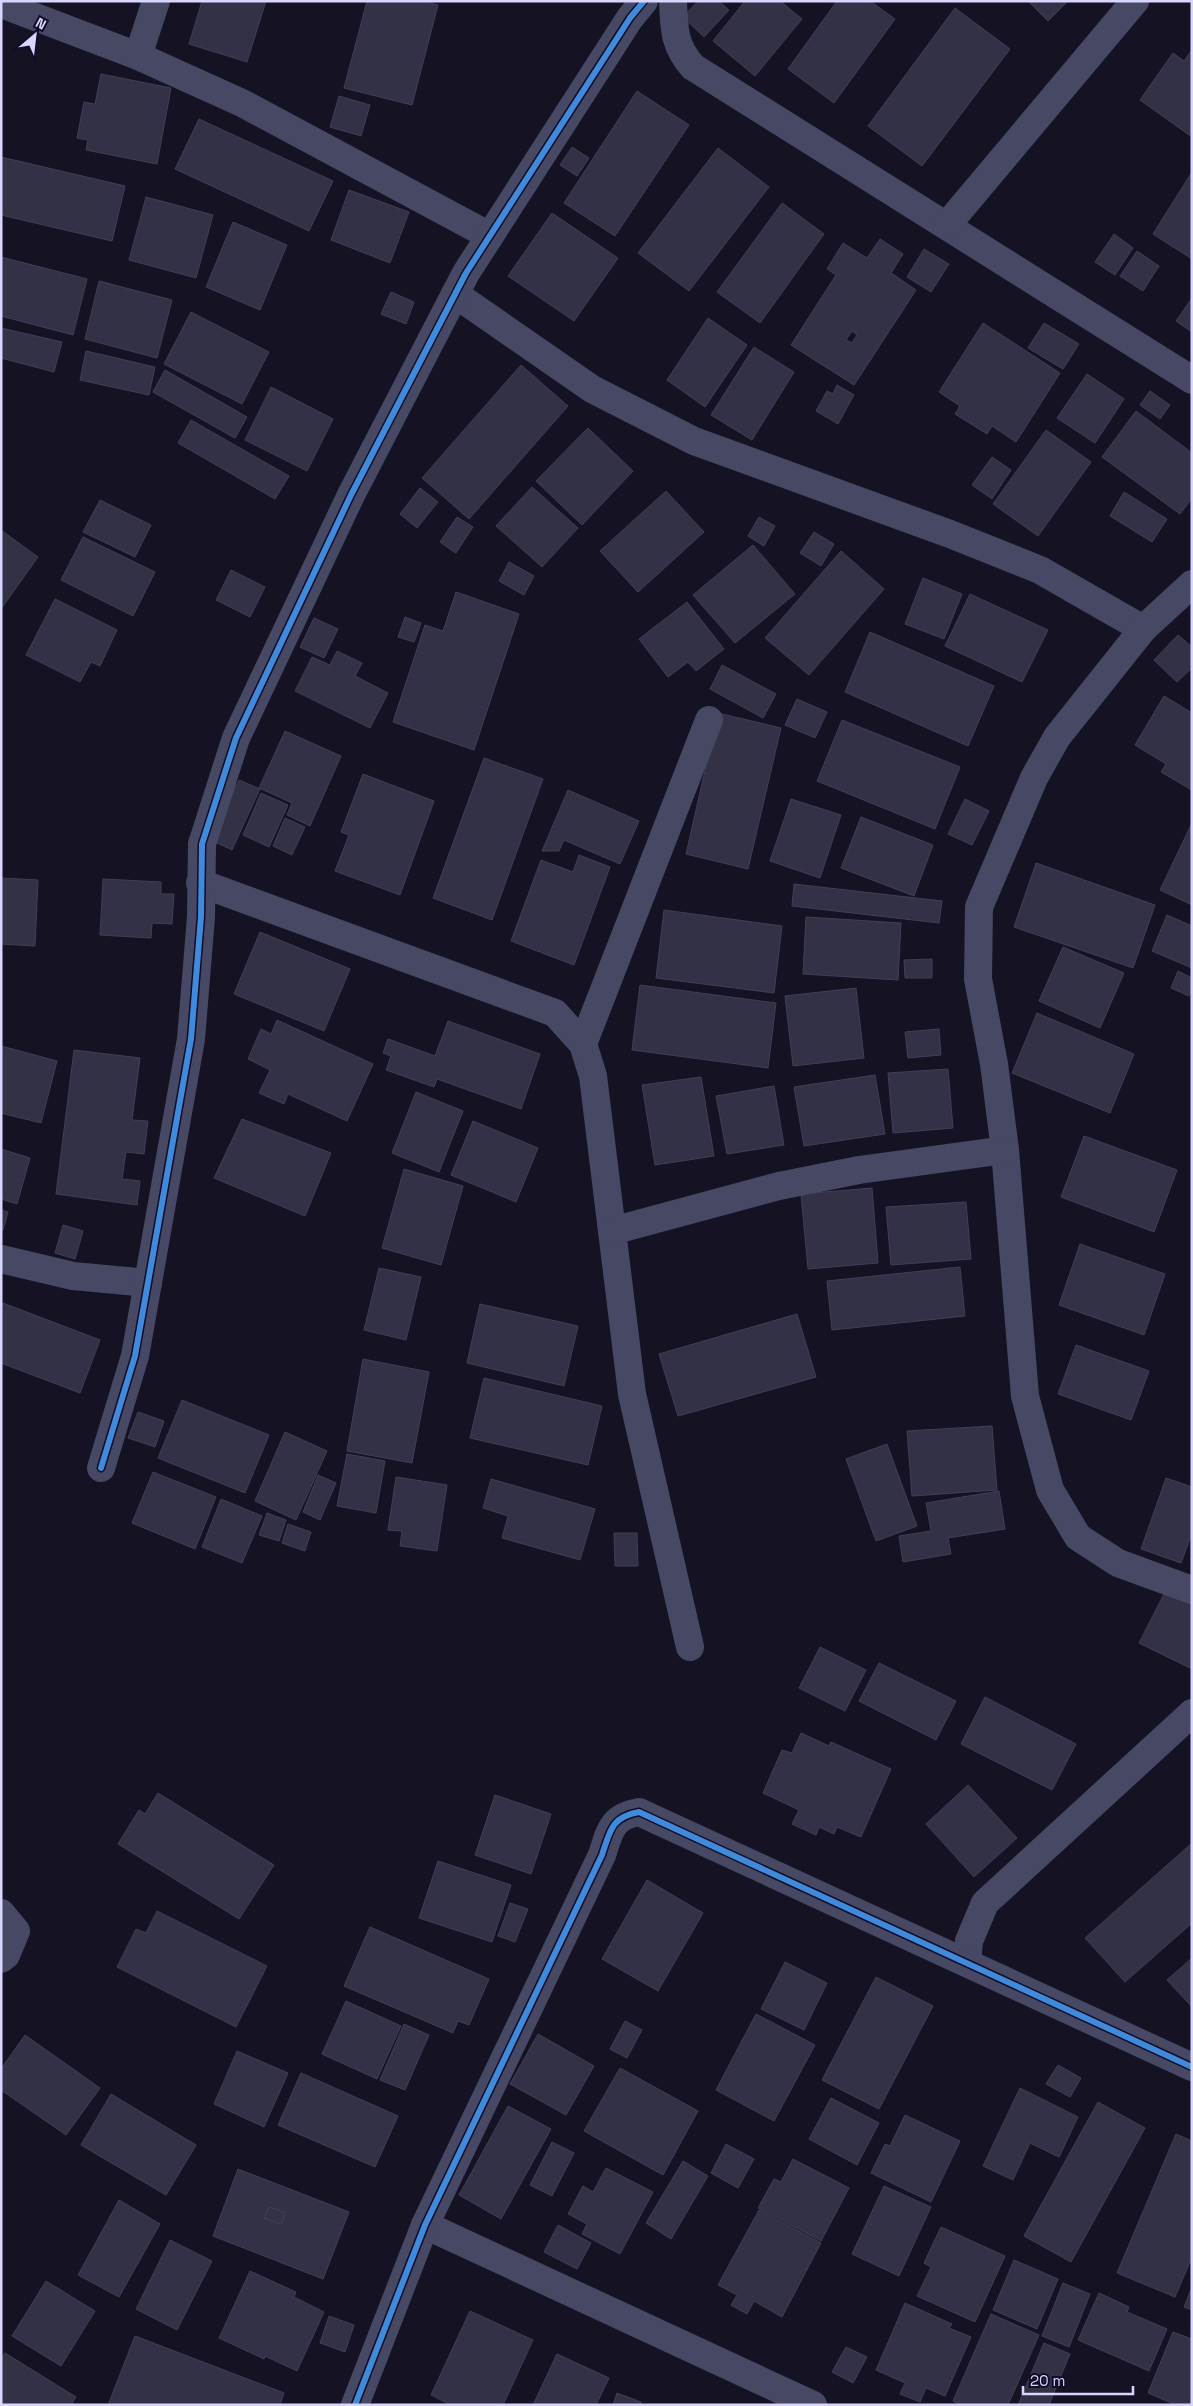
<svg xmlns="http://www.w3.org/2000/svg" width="1193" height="2406" font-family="'Space Grotesk',sans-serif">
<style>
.building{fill:#333145;stroke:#413e58;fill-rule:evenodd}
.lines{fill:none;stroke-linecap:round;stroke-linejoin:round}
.minor{stroke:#474864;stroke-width:28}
.cycleway-casing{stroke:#100d29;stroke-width:9}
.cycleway{stroke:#408adc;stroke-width:6}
</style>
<rect width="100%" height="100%" fill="#151323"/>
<g class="building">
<path d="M202 1H266L247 62 189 44Z"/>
<path d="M367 1H423L438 5 412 105 344 88Z"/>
<path d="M698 1H719L729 10 704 37 683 17Z"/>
<path d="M745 1H780L802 19 755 76 713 41Z"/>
<path d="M837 1H870L895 19 834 103 788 69Z"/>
<path d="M1028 1H1068L1048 21Z"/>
<path d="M955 8 1010 49 922 166 868 126Z"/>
<path d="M1192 50V137L1140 100 1173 53 1184 61Z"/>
<path d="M101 74 171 88 157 164 86 150 88 140 77 138 84 102 95 104Z"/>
<path d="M637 91 689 125 615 236 564 203Z"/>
<path d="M339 96 370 105 361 136 330 127Z"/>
<path d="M199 119 333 181 309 231 175 169Z"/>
<path d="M572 147 589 158 577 176 560 165Z"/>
<path d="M718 148 769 187 689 291 638 253Z"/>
<path d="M1 157 125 186 112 241 1 215Z"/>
<path d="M1192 172V259L1153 234Z"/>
<path d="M349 190 409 212 390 263 331 240Z"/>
<path d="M146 197 213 215 196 278 129 260Z"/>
<path d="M782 203 824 234 760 323 717 292Z"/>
<path d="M552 213 618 258 574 321 508 276Z"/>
<path d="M233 222 287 245 260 310 206 287Z"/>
<path d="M1114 234 1133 248 1115 275 1095 262Z"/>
<path d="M880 239 903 254 891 273 916 290 854 385 791 345 836 275 827 269 843 243 867 258ZM852 331 857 335 852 343 846 340Z"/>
<path d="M924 249 949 264 931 292 907 277Z"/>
<path d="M1137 251 1159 266 1143 291 1120 276Z"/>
<path d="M1 257 87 279 73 335 1 316Z"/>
<path d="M99 281 172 300 157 358 85 339Z"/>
<path d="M391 292 414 302 406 324 381 314Z"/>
<path d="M1192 298V332L1176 321Z"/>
<path d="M191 312 269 352 242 404 164 364Z"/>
<path d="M708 318 747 345 705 407 667 380Z"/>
<path d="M983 323 1060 373 1016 442 992 426 987 434 955 414 960 406 939 392Z"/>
<path d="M1044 323 1079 344 1063 369 1028 348Z"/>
<path d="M1 328 62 342 54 372 1 358Z"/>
<path d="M754 347 794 372 752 440 711 415Z"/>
<path d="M86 351 155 367 149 395 80 380Z"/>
<path d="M521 365 568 406 469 519 422 478Z"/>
<path d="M165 370 247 417 235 438 153 392Z"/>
<path d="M1087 374 1124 399 1095 443 1057 418Z"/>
<path d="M837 385 854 395 838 424 816 411 827 391 833 394Z"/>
<path d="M271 387 333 419 307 471 245 440Z"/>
<path d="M1150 391 1170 405 1160 419 1140 405Z"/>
<path d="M1136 411 1192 453V498L1180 514 1102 457Z"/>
<path d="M191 420 289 476 275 499 178 443Z"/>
<path d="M588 428 633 471 582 525 536 481Z"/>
<path d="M1046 430 1091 462 1038 536 993 504Z"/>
<path d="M992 457 1011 470 992 499 972 485Z"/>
<path d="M532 487 578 528 542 567 496 526Z"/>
<path d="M420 488 438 502 417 528 400 514Z"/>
<path d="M666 491 704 532 638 592 600 551Z"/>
<path d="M1124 492 1167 519 1152 542 1110 516Z"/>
<path d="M100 500 151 525 135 557 83 532Z"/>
<path d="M457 517 473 527 456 553 440 542Z"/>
<path d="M759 517 775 526 764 546 748 536Z"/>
<path d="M1 530 38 557 1 609Z"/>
<path d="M814 532 834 544 821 566 800 553Z"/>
<path d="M83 537 155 572 133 616 61 580Z"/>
<path d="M753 545 795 594 735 643 693 595Z"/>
<path d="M841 551 884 589 809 675 765 638Z"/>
<path d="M509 562 534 576 524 595 499 581Z"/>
<path d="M231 570 265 587 250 617 216 600Z"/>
<path d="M923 578 962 594 944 639 905 624Z"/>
<path d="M456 592 519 614 474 750 393 722 425 625 443 631Z"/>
<path d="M970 594 1048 630 1022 682 945 646Z"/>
<path d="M55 599 117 630 100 666 91 662 80 682 26 655Z"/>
<path d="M687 602 724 649 696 671 688 662 668 677 639 639Z"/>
<path d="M405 617 421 623 414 642 398 637Z"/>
<path d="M314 618 338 629 324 658 300 647Z"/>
<path d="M870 632 994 686 968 746 845 692Z"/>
<path d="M1178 635 1192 647V668L1177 682 1154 660Z"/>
<path d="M337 651 362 663 355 676 388 693 370 728 295 691 312 657 330 665Z"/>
<path d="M722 665 776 694 763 718 710 689Z"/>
<path d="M1164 696 1192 713V790L1161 772 1166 764 1135 745Z"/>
<path d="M797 699 827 712 815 738 785 725Z"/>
<path d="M718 713 781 728 748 869 686 854Z"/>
<path d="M842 720 960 767 935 829 817 781Z"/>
<path d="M285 731 341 756 310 826 287 815 292 803 259 788Z"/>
<path d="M484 758 543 779 492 920 433 898Z"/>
<path d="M363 774 434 801 400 895 335 871 349 835 341 832Z"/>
<path d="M239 780 260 789 232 850 211 840Z"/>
<path d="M568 790 639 821 620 864 564 840 559 851H542Z"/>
<path d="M261 793 288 805 269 847 243 835Z"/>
<path d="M791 799 841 815 820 878 770 861Z"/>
<path d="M965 799 989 811 972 845 948 834Z"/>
<path d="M861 817 933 845 914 896 841 868Z"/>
<path d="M285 818 305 827 292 855 273 846Z"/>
<path d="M1192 823V905L1160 890Z"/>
<path d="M579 855 610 867 574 965 511 941 541 860 573 872Z"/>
<path d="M1036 863 1155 905 1133 968 1014 927Z"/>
<path d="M1 878 38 880 35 946 1 944Z"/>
<path d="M103 879 161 882V894H174L172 924 152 923 151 938 100 935Z"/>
<path d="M794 884 942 901 939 923 792 906Z"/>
<path d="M664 910 782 926 774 993 656 978Z"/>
<path d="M1167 915 1192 926V968L1152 951Z"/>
<path d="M806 917 901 923 898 980 803 974Z"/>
<path d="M260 932 350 969 324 1031 234 994Z"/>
<path d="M1063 947 1124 973 1100 1028 1039 1001Z"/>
<path d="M932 959V978H905L904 960Z"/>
<path d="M1178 971 1192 978V990L1189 996 1171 988Z"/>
<path d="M640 985 776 1003 768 1068 632 1050Z"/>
<path d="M856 988 864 1058 793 1066 785 996Z"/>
<path d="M1037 1013 1134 1054 1110 1113 1012 1073Z"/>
<path d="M277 1020 373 1064 347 1121 288 1094 284 1104 259 1093 270 1070 248 1059 261 1029 271 1034Z"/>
<path d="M448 1021 540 1054 521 1109 437 1079 434 1087 386 1070 391 1056 383 1053 388 1039 435 1056Z"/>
<path d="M939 1029 941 1055 908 1058 905 1032Z"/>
<path d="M1 1046 57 1061 41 1123 1 1113Z"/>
<path d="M74 1050 140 1058 132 1120 148 1121 144 1154 126 1152 122 1179 140 1181 137 1205 56 1194Z"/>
<path d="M948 1069 953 1128 893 1133 888 1073Z"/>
<path d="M875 1075 885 1134 804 1146 794 1087Z"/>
<path d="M701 1077 714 1156 655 1165 642 1085Z"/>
<path d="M774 1086 784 1145 727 1154 716 1096Z"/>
<path d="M416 1092 463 1111 439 1172 392 1153Z"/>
<path d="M242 1119 331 1153 305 1216 214 1178Z"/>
<path d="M473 1121 538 1148 516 1202 451 1175Z"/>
<path d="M1084 1136 1177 1170 1154 1232 1061 1197Z"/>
<path d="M1 1149 30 1158 17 1204 1 1199Z"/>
<path d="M404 1169 463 1186 441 1265 382 1248Z"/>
<path d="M872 1188 878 1263 808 1269 801 1194Z"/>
<path d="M966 1202 971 1259 891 1265 886 1207Z"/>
<path d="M1 1210 8 1212 3 1230H1Z"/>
<path d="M63 1225 83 1231 75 1259 55 1253Z"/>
<path d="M1080 1244 1165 1274 1144 1335 1059 1305Z"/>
<path d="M960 1267 965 1316 832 1330 827 1281Z"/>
<path d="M379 1268 421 1277 406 1340 364 1330Z"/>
<path d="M3 1303 100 1340 80 1393 1 1363V1308Z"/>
<path d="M480 1304 578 1326 564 1386 467 1363Z"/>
<path d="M797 1314 816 1377 678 1416 659 1354Z"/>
<path d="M1076 1345 1149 1371 1131 1420 1058 1394Z"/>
<path d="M363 1359 429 1372 412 1463 347 1451Z"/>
<path d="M484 1378 602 1406 588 1465 470 1438Z"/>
<path d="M182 1400 269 1435 245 1493 158 1458Z"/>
<path d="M138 1412 164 1421 155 1447 128 1438Z"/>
<path d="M992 1426 997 1490 912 1496 907 1431Z"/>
<path d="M285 1432 327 1451 296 1520 255 1501Z"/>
<path d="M887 1444 917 1526 876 1541 846 1459Z"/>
<path d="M347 1454 385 1461 376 1513 337 1506Z"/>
<path d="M153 1472 216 1497 195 1549 132 1523Z"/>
<path d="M318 1475 336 1483 320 1520 303 1512Z"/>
<path d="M396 1477 447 1485 437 1551 400 1546 402 1531 388 1530Z"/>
<path d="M1166 1478 1192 1487V1533L1181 1563 1141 1549Z"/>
<path d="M491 1479 595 1509 580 1560 502 1538 508 1516 483 1508Z"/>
<path d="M999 1491 1005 1529 948 1538 951 1554 903 1562 899 1536 931 1531 926 1503Z"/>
<path d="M221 1499 262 1516 242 1563 202 1547Z"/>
<path d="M267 1513 286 1520 279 1541 259 1535Z"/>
<path d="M288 1524 311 1532 305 1551 282 1543Z"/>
<path d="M614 1533H637L638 1566H615Z"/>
<path d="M1165 1592 1192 1605V1669L1139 1643Z"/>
<path d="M820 1647 866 1670 845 1711 799 1688Z"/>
<path d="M879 1663 956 1701 936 1740 859 1701Z"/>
<path d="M985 1697 1076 1744 1052 1790 961 1744Z"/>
<path d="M801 1733 829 1746 831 1742 891 1769 861 1837 837 1827 834 1834 819 1827 816 1835 792 1824 799 1810 763 1793 782 1750 792 1753Z"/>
<path d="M968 1785 1017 1838 974 1877 926 1824Z"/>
<path d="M158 1793 274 1865 239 1919 118 1844 139 1810 145 1814Z"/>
<path d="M495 1795 551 1814 531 1874 475 1855Z"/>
<path d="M1192 1843V1923L1125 1982 1085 1938Z"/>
<path d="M438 1861 511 1885 492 1942 419 1918Z"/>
<path d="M647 1880 703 1913 658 1991 602 1959Z"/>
<path d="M510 1903 528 1909 515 1942 498 1936Z"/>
<path d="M157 1911 267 1966 236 2027 117 1967 136 1929 146 1933Z"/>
<path d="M370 1927 489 1979 469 2025 458 2021 453 2033 344 1986Z"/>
<path d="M1192 1958V2007L1167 1980Z"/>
<path d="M785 1962 827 1983 804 2030 761 2009Z"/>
<path d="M876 1977 933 2006 879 2109 822 2080Z"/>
<path d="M346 2001 401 2026 377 2079 322 2054Z"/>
<path d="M756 2014 815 2045 774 2121 716 2090Z"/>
<path d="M625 2021 642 2030 627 2058 610 2049Z"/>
<path d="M404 2024 429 2035 405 2090 380 2080Z"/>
<path d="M538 2034 594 2066 566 2115 510 2084Z"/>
<path d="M25 2035 100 2088 66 2135 1 2090V2069Z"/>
<path d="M237 2051 288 2073 264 2127 214 2104Z"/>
<path d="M1058 2065 1081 2078 1070 2097 1046 2084Z"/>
<path d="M620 2068 698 2111 663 2175 584 2131Z"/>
<path d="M301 2073 398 2116 375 2167 278 2125Z"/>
<path d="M1020 2088 1078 2117 1059 2157 1030 2143 1013 2180 983 2166Z"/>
<path d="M111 2094 196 2145 166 2195 81 2145Z"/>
<path d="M831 2098 879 2123 857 2165 809 2139Z"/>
<path d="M1098 2102 1145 2128 1071 2262 1024 2236Z"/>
<path d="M508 2106 551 2129 501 2219 459 2195Z"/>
<path d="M905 2115 960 2141 931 2202 871 2173 885 2144 890 2146Z"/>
<path d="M1176 2134 1192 2141V2257L1175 2297 1117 2273Z"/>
<path d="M552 2142 574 2153 552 2196 530 2185Z"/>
<path d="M726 2144 754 2159 738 2188 711 2173Z"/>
<path d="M793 2159 849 2188 821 2241 758 2208 774 2179 781 2182Z"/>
<path d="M683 2161 708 2176 671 2239 646 2223Z"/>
<path d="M606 2168 653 2192 620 2254 582 2234 587 2224 568 2214 583 2186 593 2192Z"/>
<path d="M238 2169 349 2212 323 2279 213 2236ZM269 2207 285 2213 281 2224 264 2218Z"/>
<path d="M884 2186 931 2207 899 2276 852 2254Z"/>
<path d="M119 2200 160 2224 119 2297 78 2275Z"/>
<path d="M269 2207 285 2213 281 2224 264 2218Z"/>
<path d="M759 2210 821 2243 782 2317 754 2301 747 2314 731 2305 737 2295 718 2285Z"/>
<path d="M558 2225 591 2243 577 2269 544 2252Z"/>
<path d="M941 2227 1005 2256 975 2322 917 2296 931 2267 924 2263Z"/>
<path d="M170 2240 212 2261 177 2330 136 2309Z"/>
<path d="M1014 2260 1058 2279 1037 2329 993 2310Z"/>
<path d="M250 2271 296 2292 294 2297 324 2312 297 2371 265 2356 264 2359 219 2338Z"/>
<path d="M46 2281 95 2311 61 2366 12 2336Z"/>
<path d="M1063 2283 1090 2294 1069 2347 1042 2336Z"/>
<path d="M1192 2287V2310L1184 2307Z"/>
<path d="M1099 2293 1129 2307 1127 2312 1167 2329 1149 2371 1078 2340Z"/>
<path d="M905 2303 952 2324 949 2328 971 2337 945 2396 926 2388 920 2402 900 2394 905 2383 876 2370Z"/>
<path d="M470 2311 533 2340 503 2405H451L431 2395Z"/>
<path d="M991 2314 1039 2335 1008 2405H961L953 2401Z"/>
<path d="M329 2316 354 2325 345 2352 320 2343Z"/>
<path d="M1173 2332 1192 2339V2405H1176L1148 2393Z"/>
<path d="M135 2336 284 2393 280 2405H108Z"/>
<path d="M1044 2343 1070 2354 1049 2405H1018Z"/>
<path d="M846 2347 867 2357 853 2383 832 2372Z"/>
<path d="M5 2353 76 2397 71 2405H1V2359Z"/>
<path d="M557 2354 609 2378 596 2405H533Z"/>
<path d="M617 2393 641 2402 640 2405H613Z"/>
</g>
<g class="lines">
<g class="minor">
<path d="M673 1C674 29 674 46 693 67L1192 380"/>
<path d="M1 4 138 56 242 103 490 236"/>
<path d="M138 56 156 1"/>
<path d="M947 225 1135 1"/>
<path d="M455 294 592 389 694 441 950 534 1040 570 1143 629"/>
<path d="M1192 584 1143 629 1057 737 1034 778 979 907 978 979 994 1064 1005 1150 1025 1396 1050 1490 1078 1537 1118 1563 1192 1590"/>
<path d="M200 883 555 1013 583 1044 593 1076 632 1394 690 1647"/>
<path d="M583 1044 709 720"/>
<path d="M612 1231 779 1186 859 1170 1005 1150"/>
<path d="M1 1259 73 1276 148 1283"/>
<path d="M101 1468 135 1356 191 1039 201 917 202 844 236 738 351 495 466 273 630 18 644 1"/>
<path d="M1 1913 16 1931 6 1955 1 1959"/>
<path d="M967 1963 969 1941 985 1903 1192 1713"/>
<path d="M425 2225 813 2405"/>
<path d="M355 2405 425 2225 602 1855C610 1831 611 1817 639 1812L1192 2067"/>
</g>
<defs>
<g id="cycleway">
<path d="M101 1468 135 1356 191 1039 201 917 202 844 236 738 351 495 466 273 630 18 644 1"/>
<path d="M355 2405 425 2225 602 1855C610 1831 611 1817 639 1812L1192 2067"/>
</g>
</defs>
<use href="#cycleway" class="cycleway-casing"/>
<use href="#cycleway" class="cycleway"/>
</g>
<rect width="1193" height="2406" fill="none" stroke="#d8d6ff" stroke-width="5"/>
<g transform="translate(35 35) rotate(28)" stroke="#100d29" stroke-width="4" paint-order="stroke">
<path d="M0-4L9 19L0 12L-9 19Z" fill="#d8d6ff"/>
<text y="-8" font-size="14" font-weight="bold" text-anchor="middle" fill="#d8d6ff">N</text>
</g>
<path d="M1023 2386v8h110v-8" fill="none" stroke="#d8d6ff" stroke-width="2.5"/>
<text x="1030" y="2386" font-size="15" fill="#d8d6ff" stroke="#100d29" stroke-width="4" paint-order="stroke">20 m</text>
</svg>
